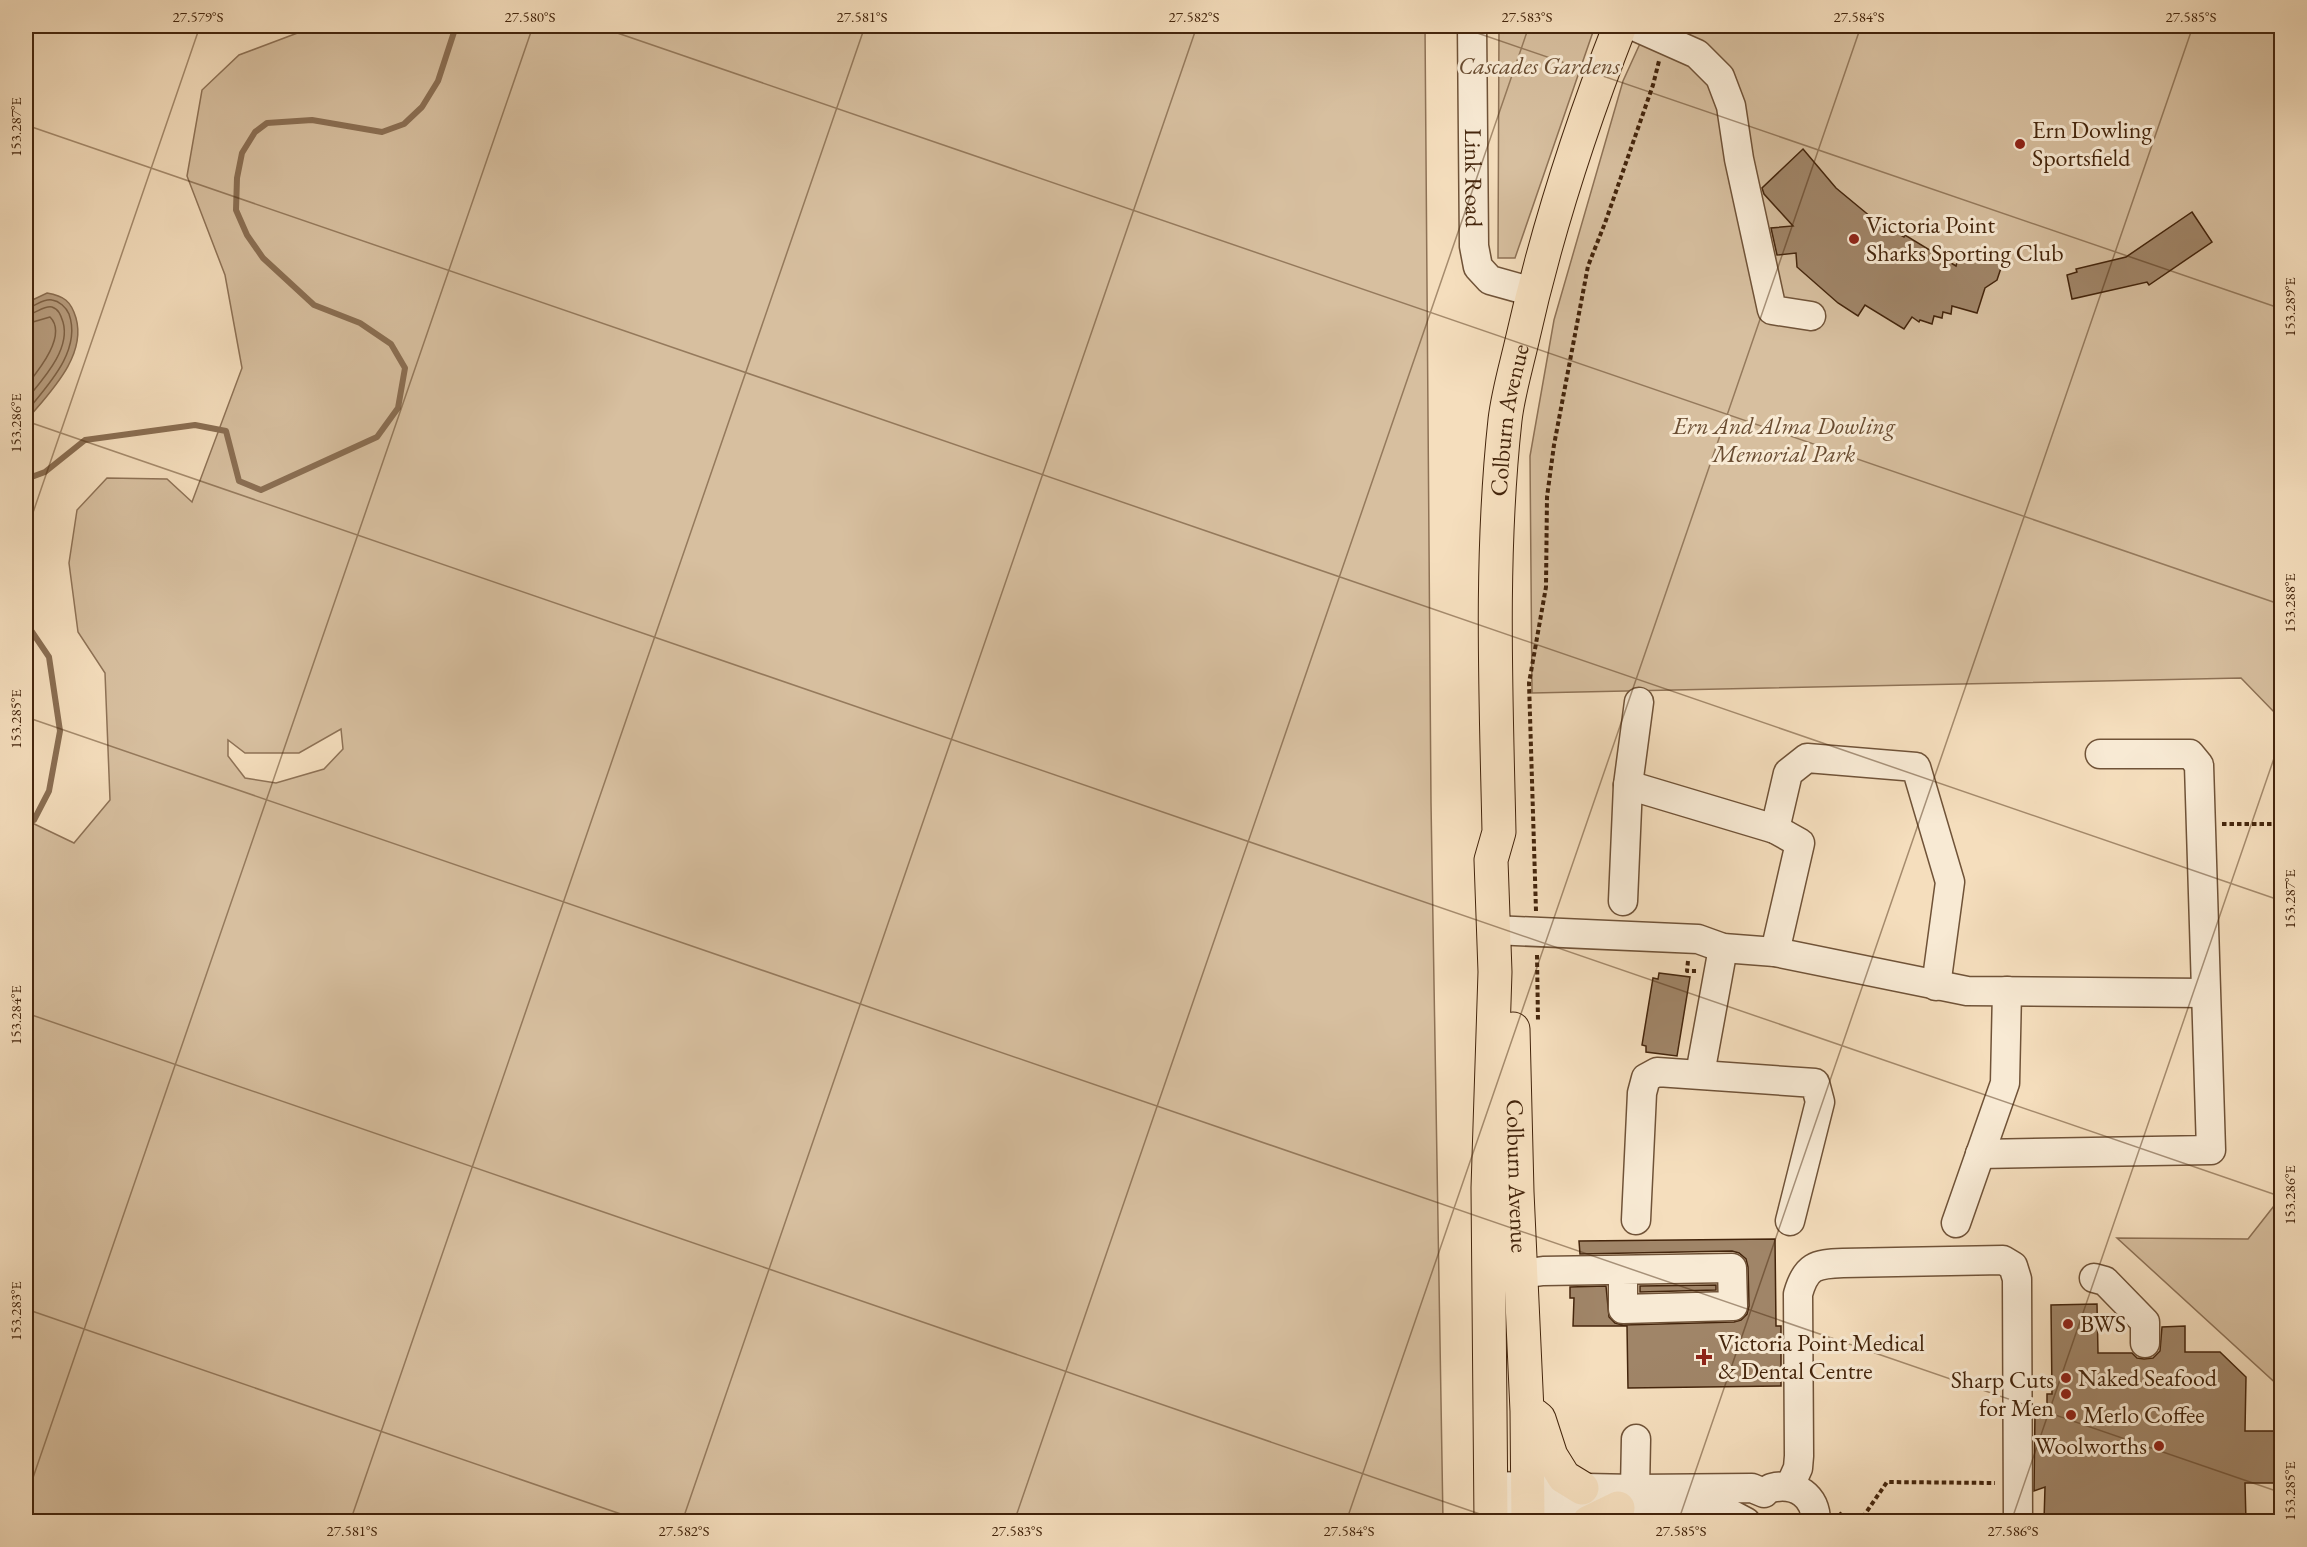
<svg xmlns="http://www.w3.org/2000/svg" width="2307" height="1547" font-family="'EB Garamond',serif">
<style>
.green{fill:#d7bf9f;stroke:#8e7256;stroke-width:1.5;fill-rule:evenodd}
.water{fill:#b99f81;stroke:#8a6e52;stroke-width:1.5}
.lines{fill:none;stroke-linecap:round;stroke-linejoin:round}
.shore{stroke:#7e6246;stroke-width:1.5}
.stream{stroke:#8a6e52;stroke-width:6}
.building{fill:#a08568;stroke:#44250c;stroke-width:1.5}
.minor-casing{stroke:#705338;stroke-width:31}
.major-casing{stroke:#44250c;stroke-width:35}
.path{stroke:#44250c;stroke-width:4;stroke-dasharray:4.5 3;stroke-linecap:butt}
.minor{stroke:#f8ead4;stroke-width:28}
.major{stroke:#f5debd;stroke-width:33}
.ticks{fill:none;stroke:#44250c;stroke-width:1.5;stroke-opacity:0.45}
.poi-dot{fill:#8f2418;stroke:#f8ead4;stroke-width:2}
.labels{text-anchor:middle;stroke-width:6;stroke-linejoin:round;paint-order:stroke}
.park-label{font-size:24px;font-style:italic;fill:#694c31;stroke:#f8ead4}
.poi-label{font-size:24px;fill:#44250c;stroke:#f8ead4;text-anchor:start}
.street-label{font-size:24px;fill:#44250c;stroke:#f8ead4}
.neatline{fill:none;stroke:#44250c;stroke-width:2}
.ticks-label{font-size:15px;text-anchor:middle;fill:#44250c}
</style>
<rect width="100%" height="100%" fill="#f5debd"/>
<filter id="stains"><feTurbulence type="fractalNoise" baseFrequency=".00333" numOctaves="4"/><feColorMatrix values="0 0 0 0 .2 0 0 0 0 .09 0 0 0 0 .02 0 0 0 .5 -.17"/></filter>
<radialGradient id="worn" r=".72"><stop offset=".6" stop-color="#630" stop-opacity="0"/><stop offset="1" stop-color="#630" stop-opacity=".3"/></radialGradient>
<g class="green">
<path d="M316 26H1425L1431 803 1443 1521H26V820L74 843 110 800 105 673 78 632 69 563 77 510 107 478 167 479 192 502 242 368 225 275 187 176 202 90 239 55ZM341 729 343 749 324 769 276 783 245 778 228 756V740L245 753H299Z"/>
<path d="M1499 26H1595L1515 258H1498Z"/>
<path d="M1648 26H2281V876L2278 859 2276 714 2241 678 1532 693 1530 456 1554 320 1623 81Z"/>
<path d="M2281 1197V1388L2117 1238 2248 1239Z"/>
</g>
<path class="water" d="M47 293C64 296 71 301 76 318 87 357 48 394 26 421V303Z"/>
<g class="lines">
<g class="shore">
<path d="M26 308C35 307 43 298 52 300 59 301 66 307 69 314 82 351 47 386 26 412"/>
<path d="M26 315C34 315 44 305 52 307 59 309 61 316 63 322 71 350 42 380 26 400"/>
<path d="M26 324 50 317C68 335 38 371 26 386"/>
</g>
<g class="stream">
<path d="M26 479 45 472 85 440 195 425 226 431 239 481 261 490 377 437 398 408 405 368 391 344 360 323 314 305 263 258 247 235 236 210 237 178 242 153 255 132 267 123 312 120 382 132 404 124 422 107 438 81 456 26"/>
<path d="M26 623 49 657 60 731 49 791 34 820 26 823"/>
</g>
</g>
<g class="building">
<path d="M1803 149 1836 188 1877 222 1904 237 1905 235 1956 266 1960 251 2003 262 1997 280 1985 288 1977 313 1952 306 1951 314 1943 312 1942 318 1934 316 1932 324 1920 320 1919 322 1912 317 1904 329 1865 305 1858 316 1838 303 1797 267 1796 253 1777 255 1771 228 1793 226 1764 194 1762 188Z"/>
<path d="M2192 212 2212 242 2149 285 2147 282 2072 299 2067 275 2077 272 2076 269 2126 257Z"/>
<path d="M1659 973 1690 977 1677 1056 1646 1052V1046L1642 1045 1653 978 1658 979Z"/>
<path d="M1775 1239 1776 1326H1781V1386L1628 1388 1627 1326H1573L1574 1298H1570V1287L1606 1286 1609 1317 1615 1323 1623 1325 1734 1322 1741 1320 1747 1314 1749 1306 1748 1267 1746 1259 1739 1253 1732 1251 1580 1254 1579 1241Z"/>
<path d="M1716 1285V1290L1640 1292V1286Z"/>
<path d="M2097 1304 2098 1353H2132L2137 1358 2144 1359 2153 1358 2160 1351 2162 1327 2185 1326V1352H2220L2246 1377 2245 1431H2275V1483H2245L2246 1521H2044L2045 1487 2034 1491 2035 1411 2047 1416V1394H2052L2051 1305Z"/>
</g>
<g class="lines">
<defs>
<g id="minor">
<path id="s1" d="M1472 26 1474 246 1478 267 1490 280 1533 292"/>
<path d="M1634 26 1697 54 1720 77 1731 106 1739 159 1772 310 1811 316"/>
<path d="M1628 785 1775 829 1800 843 1775 952"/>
<path d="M1775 829 1788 773 1807 758 1916 767 1950 882 1936 986"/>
<path d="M1623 901 1628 785 1639 702"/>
<path d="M1493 930 1698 939 1723 948 1775 952 1967 991 2205 993"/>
<path d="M1700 1074 1723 948"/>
<path d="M1980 1154 2211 1150 2199 765 2190 754H2100"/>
<path d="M1636 1220 1642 1093 1646 1078 1657 1072 1815 1083 1820 1102 1790 1221"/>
<path d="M1956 1223 2005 1083 2007 991"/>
<path d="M1521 1274 1543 1271 1732 1268 1733 1306 1623 1309V1270"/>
<path d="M2094 1278 2105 1281 2145 1322V1343"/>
<path d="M1491 1486 1635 1489 1752 1488 1764 1493"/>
<path d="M1790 1486 1798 1468 1799 1456 1798 1294C1806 1266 1815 1264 1843 1263L2003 1260 2013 1266 2017 1279 2018 1522"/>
<path d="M1771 1488C1796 1482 1816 1496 1816 1522"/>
<path d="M1635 1489 1636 1439"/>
<path d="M1491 1510 1653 1507 1729 1513 1746 1522"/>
</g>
<g id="major">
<path id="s2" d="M1513 1029 1517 1192 1527 1411 1528 1522"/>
<path d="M1534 1415 1539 1419 1551 1456 1564 1477 1582 1488"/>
<path id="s3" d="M1491 1522 1488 1188 1495 972 1491 860 1499 832C1496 695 1490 557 1505 420 1508 394 1516 367 1522 341 1546 233 1580 128 1620 26"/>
<path d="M1589 1522 1618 1508"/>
</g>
</defs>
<use href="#minor" class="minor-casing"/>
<use href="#major" class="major-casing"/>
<g class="path">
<path d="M2222 824H2282"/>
<path d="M1536 911 1529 683 1546 587 1547 497 1554 445 1588 266 1605 223 1653 85 1659 61"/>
<path d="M1537 955 1538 1022"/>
<path d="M1688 961 1687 971H1696"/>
<path d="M1839 1513 1850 1522"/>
<path d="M1869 1522 1863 1517 1887 1482 1995 1483"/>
</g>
<use href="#minor" class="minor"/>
<use href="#major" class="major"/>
</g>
<path class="ticks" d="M597 26 2282 605M1457 26 2282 309M26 125 2282 901M26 421 2282 1197M26 533 200 26M26 717 2282 1493M26 1013 1503 1522M26 1309 644 1522M26 1498 533 26M350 1522 865 26M682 1522 1197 26M1014 1522 1529 26M1346 1522 1861 26M1678 1522 2193 26M2011 1522 2282 735"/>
<g class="poi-dot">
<circle cx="2020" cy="144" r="6"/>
<circle cx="1854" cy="239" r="6"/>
<circle cx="2068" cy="1324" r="6"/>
<path d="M1701 1348h6v6h6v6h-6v6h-6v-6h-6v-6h6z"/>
<circle cx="2066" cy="1378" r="6"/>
<circle cx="2066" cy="1394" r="6"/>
<circle cx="2071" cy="1415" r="6"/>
<circle cx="2159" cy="1446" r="6"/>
</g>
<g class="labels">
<g class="park-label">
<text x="1539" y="74">Cascades Gardens</text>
<text x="1784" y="434">Ern And Alma Dowling<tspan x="1784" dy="28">Memorial Park</tspan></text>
</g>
<g class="poi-label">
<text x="2032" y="138">Ern Dowling<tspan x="2032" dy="28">Sportsfield</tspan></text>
<text x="1866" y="233">Victoria Point<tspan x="1866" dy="28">Sharks Sporting Club</tspan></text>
<text x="2080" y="1332">BWS</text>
<text x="1718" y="1351">Victoria Point Medical<tspan x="1718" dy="28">&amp; Dental Centre</tspan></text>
<text x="2078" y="1386">Naked Seafood</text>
<text x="2054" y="1388" text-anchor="end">Sharp Cuts<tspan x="2054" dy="28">for Men</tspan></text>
<text x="2083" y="1423">Merlo Coffee</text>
<text x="2147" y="1454" text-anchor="end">Woolworths</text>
</g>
<g class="street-label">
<text dy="8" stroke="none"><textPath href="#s1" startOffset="152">Link Road</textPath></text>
<text dy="8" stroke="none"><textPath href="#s3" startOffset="1104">Colburn Avenue</textPath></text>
<text dy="8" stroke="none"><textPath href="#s2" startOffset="147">Colburn Avenue</textPath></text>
</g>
</g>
<rect width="2307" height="1547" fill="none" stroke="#f5debd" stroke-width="66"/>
<rect x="33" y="33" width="2241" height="1481" class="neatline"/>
<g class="ticks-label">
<text x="198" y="22">27.579°S</text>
<text x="530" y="22">27.580°S</text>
<text x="862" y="22">27.581°S</text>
<text x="1194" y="22">27.582°S</text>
<text x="1527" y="22">27.583°S</text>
<text x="1859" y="22">27.584°S</text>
<text x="2191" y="22">27.585°S</text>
<text transform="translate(16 127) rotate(-90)" y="5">153.287°E</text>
<text transform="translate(2290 307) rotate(-90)" y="5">153.289°E</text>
<text transform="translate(16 423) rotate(-90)" y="5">153.286°E</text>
<text transform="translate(2290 603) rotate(-90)" y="5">153.288°E</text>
<text transform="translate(16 719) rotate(-90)" y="5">153.285°E</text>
<text transform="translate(2290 899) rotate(-90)" y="5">153.287°E</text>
<text transform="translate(16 1015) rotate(-90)" y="5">153.284°E</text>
<text transform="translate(2290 1195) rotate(-90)" y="5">153.286°E</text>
<text transform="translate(16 1311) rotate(-90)" y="5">153.283°E</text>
<text transform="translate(2290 1491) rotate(-90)" y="5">153.285°E</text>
<text x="352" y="1536">27.581°S</text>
<text x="684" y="1536">27.582°S</text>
<text x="1017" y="1536">27.583°S</text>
<text x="1349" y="1536">27.584°S</text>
<text x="1681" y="1536">27.585°S</text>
<text x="2013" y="1536">27.586°S</text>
</g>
<rect width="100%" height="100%" filter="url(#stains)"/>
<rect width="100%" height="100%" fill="url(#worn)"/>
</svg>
